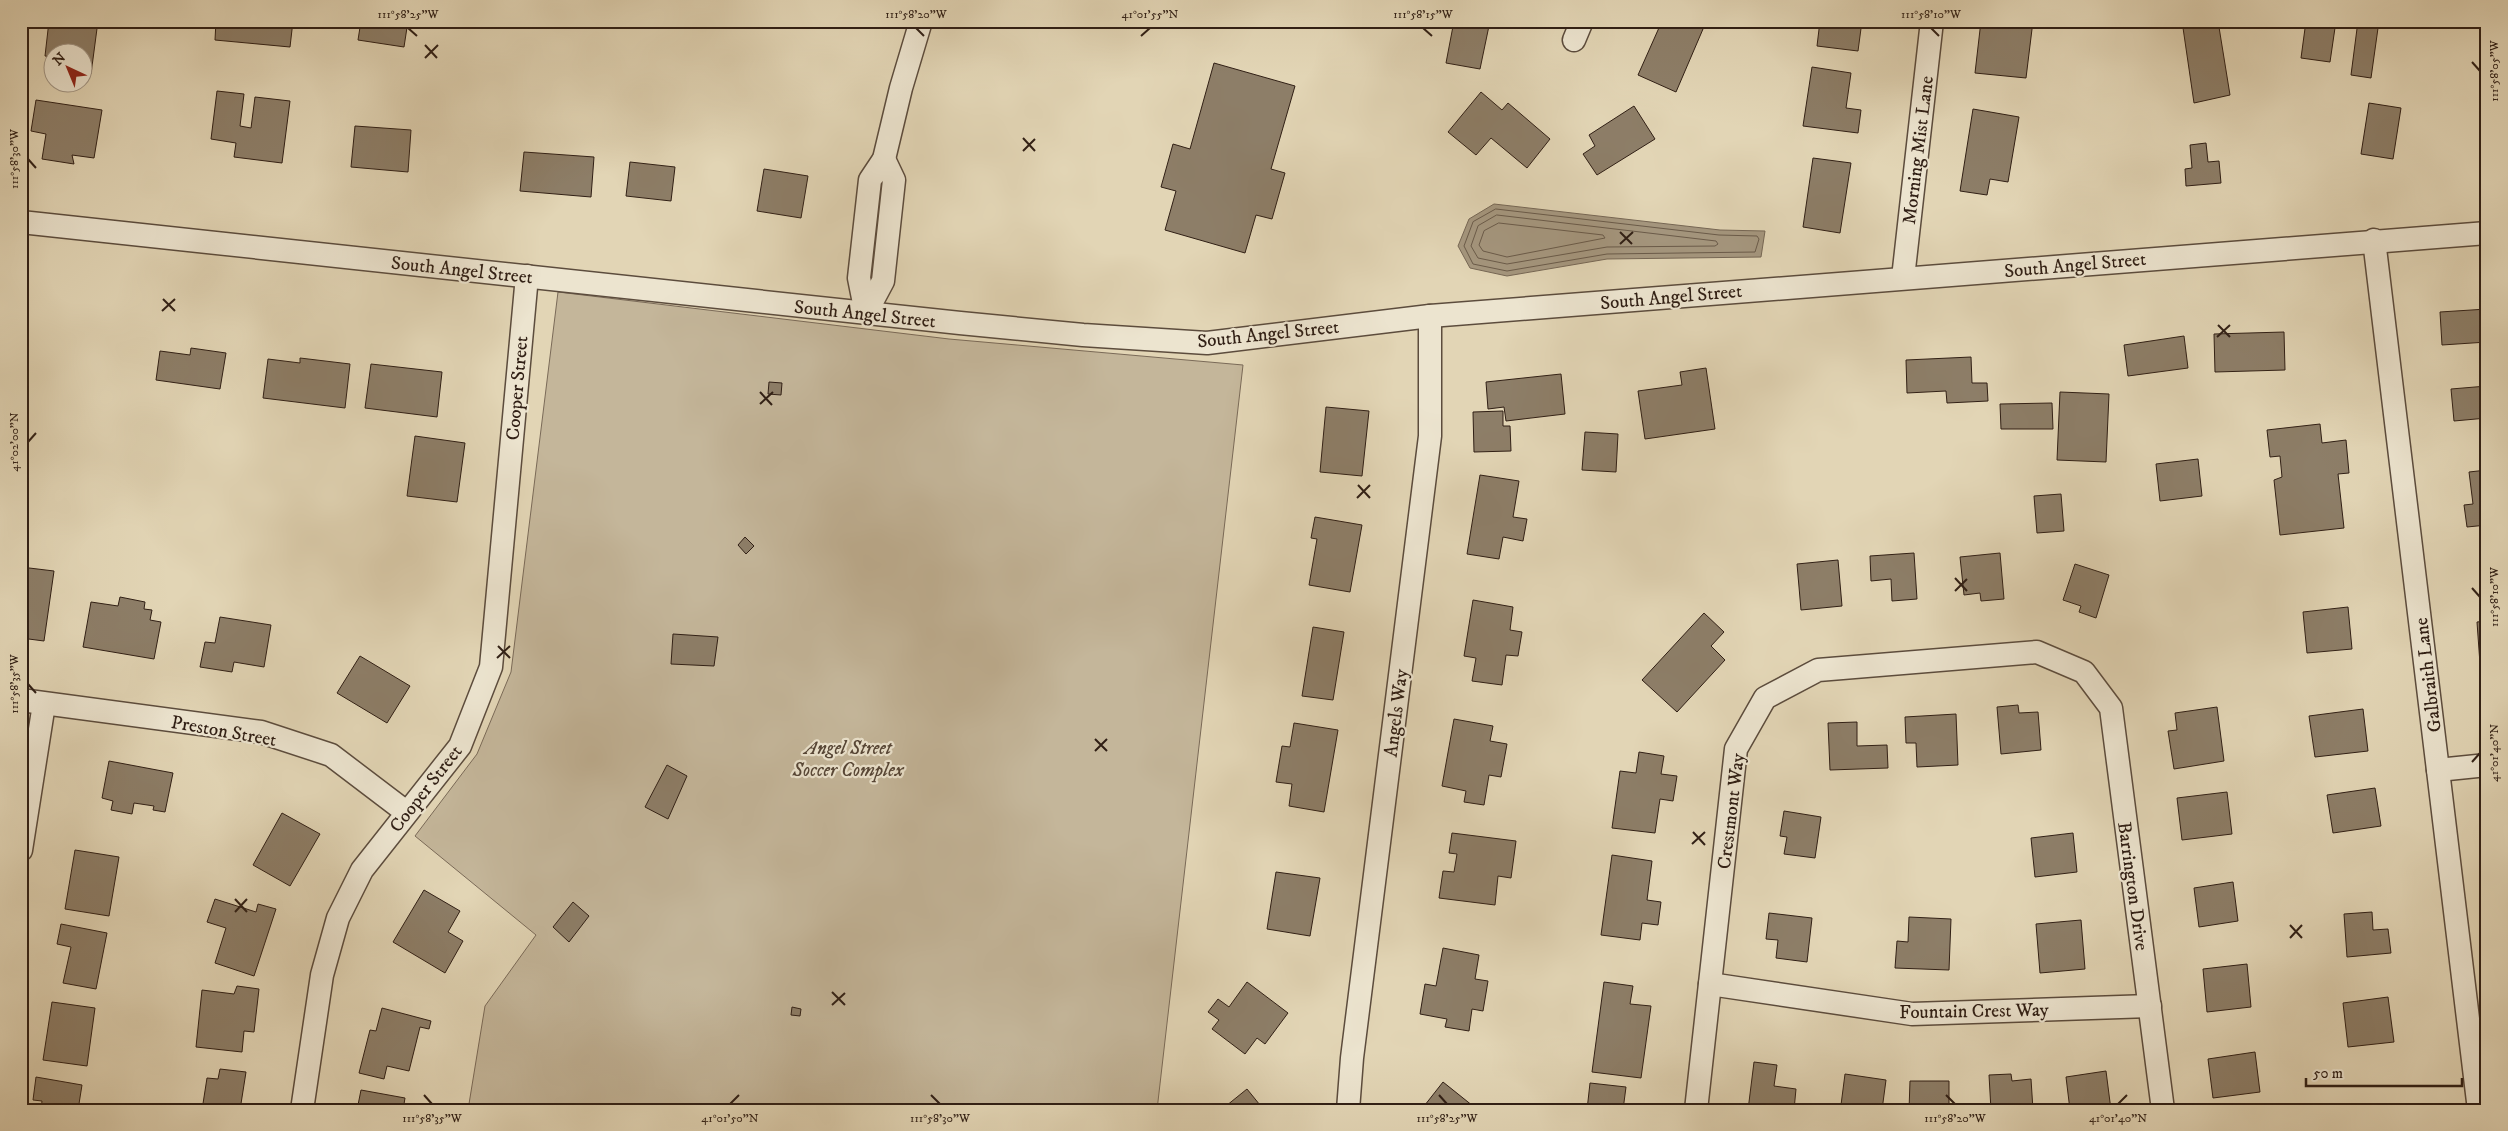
<svg xmlns="http://www.w3.org/2000/svg" width="2508" height="1131" font-family="'IM FELL DW Pica',serif">
<style>
.green{fill:#c4b69a;stroke:#7a6a58}
.water{fill:#a5977f;stroke:#766755}
.lines{fill:none;stroke-linecap:round;stroke-linejoin:round}
.shore{stroke:#6a5b4a;stroke-width:1}
.building{fill:#8d7e68;stroke:#301f15}
.minor-casing{stroke:#5c4c3d;stroke-width:25}
.minor{stroke:#ece4cf;stroke-width:22}
.ticks{fill:none;stroke:#301f15;stroke-width:2}
.labels{text-anchor:middle;stroke-width:4.5;stroke-linejoin:round;paint-order:stroke}
.street-label{font-size:19px;fill:#301f15;stroke:#ece4cf}
.park-label{font-size:19px;font-style:italic;fill:#554536;stroke:#ece4cf}
.neatline{fill:none;stroke:#301f15;stroke-width:2}
.ticks-label{font-size:12px;text-anchor:middle;fill:#301f15}
</style>
<rect width="100%" height="100%" fill="#e2d5b5"/>
<filter id="stains"><feTurbulence type="fractalNoise" baseFrequency=".004" numOctaves="4"/><feColorMatrix values="0 0 0 0 .2 0 0 0 0 .09 0 0 0 0 .02 0 0 0 .5 -.17"/></filter>
<radialGradient id="worn" r=".72"><stop offset=".6" stop-color="#630" stop-opacity="0"/><stop offset="1" stop-color="#630" stop-opacity=".3"/></radialGradient>
<path class="green" d="M558 292 949 339 1243 365 1157 1110H468L485 1006 536 935 415 836 477 754 511 672Z"/>
<path class="water" d="M1494 204 1720 230 1765 231 1761 257 1607 259 1507 276 1470 268 1458 246 1469 219Z"/>
<g class="lines">
<g class="shore">
<path d="M1496 209 1719 235 1757 236 1759 239 1755 252 1607 254 1507 271 1473 264 1464 246 1473 222Z"/>
<path d="M1497 215 1716 241 1718 244 1715 246 1607 247 1507 264 1478 258 1471 246 1478 226Z"/>
<path d="M1499 223 1603 235 1605 238 1507 257 1483 251 1479 245 1484 231Z"/>
</g>
</g>
<g class="building">
<path d="M49 21H98L91 74 82 73V52H52V57L45 56Z"/>
<path d="M216 21H293L290 47 215 40Z"/>
<path d="M361 21H408L404 47 358 40Z"/>
<path d="M1454 21H1490L1480 69 1446 63Z"/>
<path d="M1662 21H1685L1703 29 1676 92 1638 75Z"/>
<path d="M1820 21H1862L1858 51 1817 46Z"/>
<path d="M1981 21H2033L2026 78 1975 73Z"/>
<path d="M2182 21H2218L2230 95 2194 103Z"/>
<path d="M2306 21H2336L2330 62 2301 58Z"/>
<path d="M2358 21H2379L2371 78 2351 75Z"/>
<path d="M1214 63 1295 86 1271 169 1285 173 1272 219 1256 215 1245 253 1165 230 1176 191 1161 187 1173 144 1190 149Z"/>
<path d="M1812 67 1851 73 1846 108 1861 110 1858 133 1803 126Z"/>
<path d="M217 91 244 94 240 126 251 128 255 97 290 101 282 163 234 157 236 143 211 139Z"/>
<path d="M1481 92 1502 110 1508 103 1550 139 1527 168 1491 138 1476 155 1448 132Z"/>
<path d="M36 100 102 110 94 158 72 155 74 164 42 159 46 134 31 131Z"/>
<path d="M2369 103 2401 108 2393 159 2361 154Z"/>
<path d="M1634 106 1655 139 1597 175 1583 154 1595 146 1589 135Z"/>
<path d="M1973 109 2019 117 2008 182 1990 179 1987 195 1960 191Z"/>
<path d="M355 126 411 130 408 172 351 167Z"/>
<path d="M2206 143 2208 162 2219 161 2221 183 2186 186 2185 169 2192 168 2190 145Z"/>
<path d="M524 152 594 157 591 197 520 191Z"/>
<path d="M1813 158 1851 163 1840 233 1803 227Z"/>
<path d="M630 162 675 167 671 201 626 196Z"/>
<path d="M764 169 808 176 801 218 757 211Z"/>
<path d="M2487 309V342L2442 345 2440 312Z"/>
<path d="M2284 332 2285 370 2215 372 2214 334Z"/>
<path d="M2184 336 2188 368 2128 376 2124 345Z"/>
<path d="M191 348 226 353 220 389 156 380 160 351 190 355Z"/>
<path d="M1971 357 1972 383H1987L1988 401 1947 403 1946 391 1907 393 1906 360Z"/>
<path d="M300 358 350 364 345 408 263 398 268 359 300 363Z"/>
<path d="M371 364 442 372 437 417 365 408Z"/>
<path d="M1706 368 1715 429 1645 439 1638 391 1682 385 1680 372Z"/>
<path d="M1561 374 1565 414 1506 421 1504 407 1488 409 1486 382Z"/>
<path d="M769 382 782 383 781 395 768 394Z"/>
<path d="M2487 386V418L2454 421 2451 389Z"/>
<path d="M2060 392 2109 394 2106 462 2057 460Z"/>
<path d="M2052 403 2053 429H2001L2000 404Z"/>
<path d="M1326 407 1369 411 1362 476 1320 472Z"/>
<path d="M1503 411V426H1510L1511 451 1474 452 1473 412Z"/>
<path d="M2320 424 2322 443 2346 440 2349 473 2338 474 2344 528 2280 535 2274 480 2282 477 2280 456 2270 457 2267 430Z"/>
<path d="M1585 432 1618 434 1616 472 1582 470Z"/>
<path d="M415 436 465 443 457 502 407 496Z"/>
<path d="M2198 459 2202 496 2160 501 2156 464Z"/>
<path d="M2487 470V525L2467 527 2464 505 2473 504 2469 472Z"/>
<path d="M1480 475 1519 481 1513 517 1527 519 1523 541 1503 537 1499 559 1467 554Z"/>
<path d="M2061 494 2064 531 2037 533 2034 496Z"/>
<path d="M1315 517 1362 525 1350 592 1309 585 1317 539 1311 538Z"/>
<path d="M745 537 754 546 746 554 738 545Z"/>
<path d="M1914 553 1917 599 1892 601 1891 579 1871 581 1870 556Z"/>
<path d="M2000 553 2004 599 1981 601 1980 593 1964 595 1960 557Z"/>
<path d="M1838 560 1842 606 1801 610 1797 564Z"/>
<path d="M2075 564 2109 575 2096 618 2079 612 2081 606 2063 600Z"/>
<path d="M21 567 54 571 44 641 21 638Z"/>
<path d="M120 597 145 602 144 609 152 610 150 620 161 622 154 659 83 647 91 602 118 606Z"/>
<path d="M1473 600 1513 607 1510 630 1522 632 1518 656 1506 655 1502 685 1472 681 1476 658 1464 656Z"/>
<path d="M2348 607 2352 649 2307 653 2303 612Z"/>
<path d="M1704 613 1724 632 1711 646 1725 660 1677 712 1642 680Z"/>
<path d="M220 617 271 625 264 667 234 662 232 672 200 667 205 642 215 643Z"/>
<path d="M2487 621V663L2480 664 2477 622Z"/>
<path d="M1313 627 1344 632 1333 700 1302 696Z"/>
<path d="M673 634 718 637 714 666 671 664Z"/>
<path d="M360 656 410 686 387 723 337 693Z"/>
<path d="M2487 677V704H2485L2483 678Z"/>
<path d="M2018 705 2019 713 2038 712 2041 750 2001 754 1997 707Z"/>
<path d="M2217 707 2224 761 2174 769 2168 731 2177 730 2175 713Z"/>
<path d="M2363 709 2368 751 2315 757 2309 716Z"/>
<path d="M1956 714 1958 765 1917 767 1916 743H1906L1905 717Z"/>
<path d="M1454 719 1493 726 1490 741 1507 744 1501 777 1489 775 1484 805 1464 802 1466 791 1442 786Z"/>
<path d="M1857 722V746L1887 745 1888 768 1830 770 1828 723Z"/>
<path d="M1294 723 1338 730 1324 812 1289 806 1292 784 1276 782 1282 746 1290 747Z"/>
<path d="M1639 752 1664 756 1661 774 1677 776 1673 801 1660 799 1655 833 1612 828 1620 771 1636 773Z"/>
<path d="M109 761 173 773 165 812 153 810 154 806 134 803 132 814 111 810 113 801 102 798Z"/>
<path d="M667 765 687 776 668 819 645 807Z"/>
<path d="M2375 788 2381 826 2333 833 2327 795Z"/>
<path d="M2227 792 2232 834 2182 840 2177 798Z"/>
<path d="M1784 811 1821 817 1815 858 1784 854 1787 837 1780 836Z"/>
<path d="M282 813 320 834 290 886 253 865Z"/>
<path d="M2487 830V873H2485L2480 831Z"/>
<path d="M1452 833 1516 841 1511 878 1498 876 1495 905 1439 898 1443 871 1454 872 1457 854 1449 853Z"/>
<path d="M2073 833 2077 872 2035 877 2031 838Z"/>
<path d="M75 850 119 857 109 916 65 909Z"/>
<path d="M1612 855 1652 861 1647 900 1661 902 1658 925 1642 923 1640 940 1601 935Z"/>
<path d="M1276 872 1320 878 1310 936 1267 929Z"/>
<path d="M2233 882 2238 921 2199 927 2194 888Z"/>
<path d="M424 890 460 911 448 932 463 941 445 973 393 942Z"/>
<path d="M215 899 256 912 258 904 276 909 254 976 215 963 226 928 207 922Z"/>
<path d="M573 902 589 916 569 942 553 927Z"/>
<path d="M2372 912 2373 930 2388 929 2391 953 2347 957 2344 914Z"/>
<path d="M1769 913 1812 918 1807 962 1776 958 1778 940 1766 939Z"/>
<path d="M1909 917 1951 919 1949 970 1895 968 1897 941 1908 942Z"/>
<path d="M2081 920 2085 969 2040 973 2036 924Z"/>
<path d="M61 924 107 933 96 989 63 983 71 947 57 944Z"/>
<path d="M1443 948 1479 955 1475 979 1488 981 1483 1011 1472 1009 1469 1031 1445 1027 1447 1019 1420 1014 1425 984 1436 986Z"/>
<path d="M2247 964 2251 1007 2207 1012 2203 969Z"/>
<path d="M1247 982 1288 1013 1265 1044 1257 1038 1245 1054 1212 1029 1219 1020 1208 1012 1218 999 1229 1007Z"/>
<path d="M1604 982 1633 986 1630 1004 1651 1006 1641 1078 1592 1072Z"/>
<path d="M237 986 259 989 254 1032 244 1031 242 1052 196 1047 202 990 234 994Z"/>
<path d="M2388 997 2394 1042 2348 1047 2343 1003Z"/>
<path d="M52 1002 95 1008 87 1066 43 1060Z"/>
<path d="M792 1007 801 1009 800 1016 791 1015Z"/>
<path d="M382 1008 431 1021 429 1029 420 1027 409 1071 387 1066 384 1079 359 1073 370 1030 376 1031Z"/>
<path d="M2255 1052 2260 1092 2213 1098 2208 1059Z"/>
<path d="M1754 1062 1777 1065 1774 1086 1796 1089 1794 1110H1748Z"/>
<path d="M220 1069 246 1072 240 1110H202L207 1078 218 1079Z"/>
<path d="M2106 1071 2111 1110H2070L2066 1077Z"/>
<path d="M1845 1074 1886 1080 1882 1110 1841 1105Z"/>
<path d="M2011 1074 2012 1081 2031 1079 2033 1110H1991L1989 1075Z"/>
<path d="M36 1077 82 1085 78 1110H41L42 1101 33 1100Z"/>
<path d="M1910 1081H1949V1110H1909Z"/>
<path d="M1443 1082 1478 1110H1421Z"/>
<path d="M1590 1083 1626 1087 1623 1110H1587Z"/>
<path d="M1247 1089 1264 1110H1221Z"/>
<path d="M361 1090 405 1098 403 1110H357Z"/>
</g>
<g class="lines">
<defs>
<g id="minor">
<path d="M1574 40 1582 21"/>
<path d="M21 222 960 323 1083 335 1207 343 1430 316 2487 233"/>
<path d="M2374 240 2479 1110"/>
<path d="M1903 278 1932 21"/>
<path d="M866 313 859 278 870 180 884 159 901 88 921 21"/>
<path d="M866 313 883 281 894 180 884 159"/>
<path d="M21 700 261 732 331 755 406 812"/>
<path d="M2438 770 2487 765"/>
<path d="M21 850 44 704"/>
<path d="M1710 984 1912 1014 2150 1006"/>
<path d="M302 1110 322 975 338 918 362 870 460 746 491 667 527 276"/>
<path d="M1348 1110 1352 1058 1430 436V316"/>
<path d="M1696 1110 1736 749 1765 698 1818 670 2037 652 2084 672 2111 708 2163 1110"/>
</g>
</defs>
<use href="#minor" class="minor-casing"/>
<use href="#minor" class="minor"/>
</g>
<path class="ticks" d="M408 28 417 36M916 28 924 36M1423 28 1432 36M1931 28 1939 36M1141 36 1150 28M425 45 437 58M425 58 438 45M2472 62 2480 71M1023 138 1035 151M1023 151 1035 139M28 159 36 168M1620 232 1632 244M1620 244 1633 232M163 299 175 311M162 311 175 299M2218 325 2230 337M2217 337 2230 325M760 392 772 405M760 404 773 392M28 442 36 433M1358 485 1370 498M1357 498 1370 485M1955 578 1967 591M2472 588 2480 597M1955 591 1967 579M498 646 510 658M497 658 510 646M28 684 36 693M1095 739 1107 751M1095 751 1107 739M2472 762 2480 753M1693 832 1705 845M1692 844 1705 832M235 899 247 912M235 912 247 899M2290 925 2302 938M2290 938 2302 925M832 992 845 1005M832 1005 845 993M424 1095 432 1104M931 1095 940 1104M1439 1095 1447 1104M1946 1095 1955 1104M730 1104 739 1095M2118 1104 2127 1095"/>
<g class="labels">
<g class="street-label">
<text transform="translate(1917 150) rotate(-83)" y="7">Morning Mist Lane</text>
<text transform="translate(2075 264) rotate(-5)" y="7">South Angel Street</text>
<text transform="translate(462 269) rotate(6)" y="7">South Angel Street</text>
<text transform="translate(1671 296) rotate(-5)" y="7">South Angel Street</text>
<text transform="translate(865 313) rotate(6)" y="7">South Angel Street</text>
<text transform="translate(1268 333) rotate(-6)" y="7">South Angel Street</text>
<text transform="translate(516 388) rotate(-85)" y="7">Cooper Street</text>
<text transform="translate(2427 675) rotate(-97)" y="7">Galbraith Lane</text>
<text transform="translate(1395 713) rotate(-83)" y="7">Angels Way</text>
<text transform="translate(224 730) rotate(10)" y="7">Preston Street</text>
<text transform="translate(425 788) rotate(-52)" y="7">Cooper Street</text>
<text transform="translate(1730 811) rotate(-83)" y="7">Crestmont Way</text>
<text transform="translate(2134 886) rotate(82)" y="7">Barrington Drive</text>
<text transform="translate(1974 1010) rotate(-1)" y="7">Fountain Crest Way</text>
</g>
<g class="park-label">
<text x="848" y="754">Angel Street<tspan x="848" dy="22">Soccer Complex</tspan></text>
</g>
</g>
<rect width="2508" height="1131" fill="none" stroke="#e2d5b5" stroke-width="55"/>
<g transform="translate(68 68) rotate(316)"><circle r="24" fill="#ece4cf" stroke="#a19585"/>
<path d="M0-4L9 19L0 12L-9 19Z" fill="#8f2418"/>
<text y="-8" font-size="14" font-weight="bold" text-anchor="middle" fill="#301f15">N</text>
</g>
<path d="M2306 1078v8h156v-8" fill="none" stroke="#301f15" stroke-width="2.5"/>
<text x="2313" y="1078" font-size="15" fill="#301f15" stroke="#ece4cf" stroke-width="4" paint-order="stroke">50 m</text>
<rect x="28" y="28" width="2452" height="1076" class="neatline"/>
<g class="ticks-label">
<text x="408" y="18">111°58'25"W</text>
<text x="916" y="18">111°58'20"W</text>
<text x="1150" y="18">41°01'55"N</text>
<text x="1423" y="18">111°58'15"W</text>
<text x="1931" y="18">111°58'10"W</text>
<text transform="translate(2494 71) rotate(-90)" y="4">111°58'05"W</text>
<text transform="translate(14 159) rotate(-90)" y="4">111°58'30"W</text>
<text transform="translate(14 442) rotate(-90)" y="4">41°02'00"N</text>
<text transform="translate(2494 597) rotate(-90)" y="4">111°58'10"W</text>
<text transform="translate(14 684) rotate(-90)" y="4">111°58'35"W</text>
<text transform="translate(2494 753) rotate(-90)" y="4">41°01'40"N</text>
<text x="432" y="1122">111°58'35"W</text>
<text x="730" y="1122">41°01'50"N</text>
<text x="940" y="1122">111°58'30"W</text>
<text x="1447" y="1122">111°58'25"W</text>
<text x="1955" y="1122">111°58'20"W</text>
<text x="2118" y="1122">41°01'40"N</text>
</g>
<rect width="100%" height="100%" filter="url(#stains)"/>
<rect width="100%" height="100%" fill="url(#worn)"/>
</svg>
